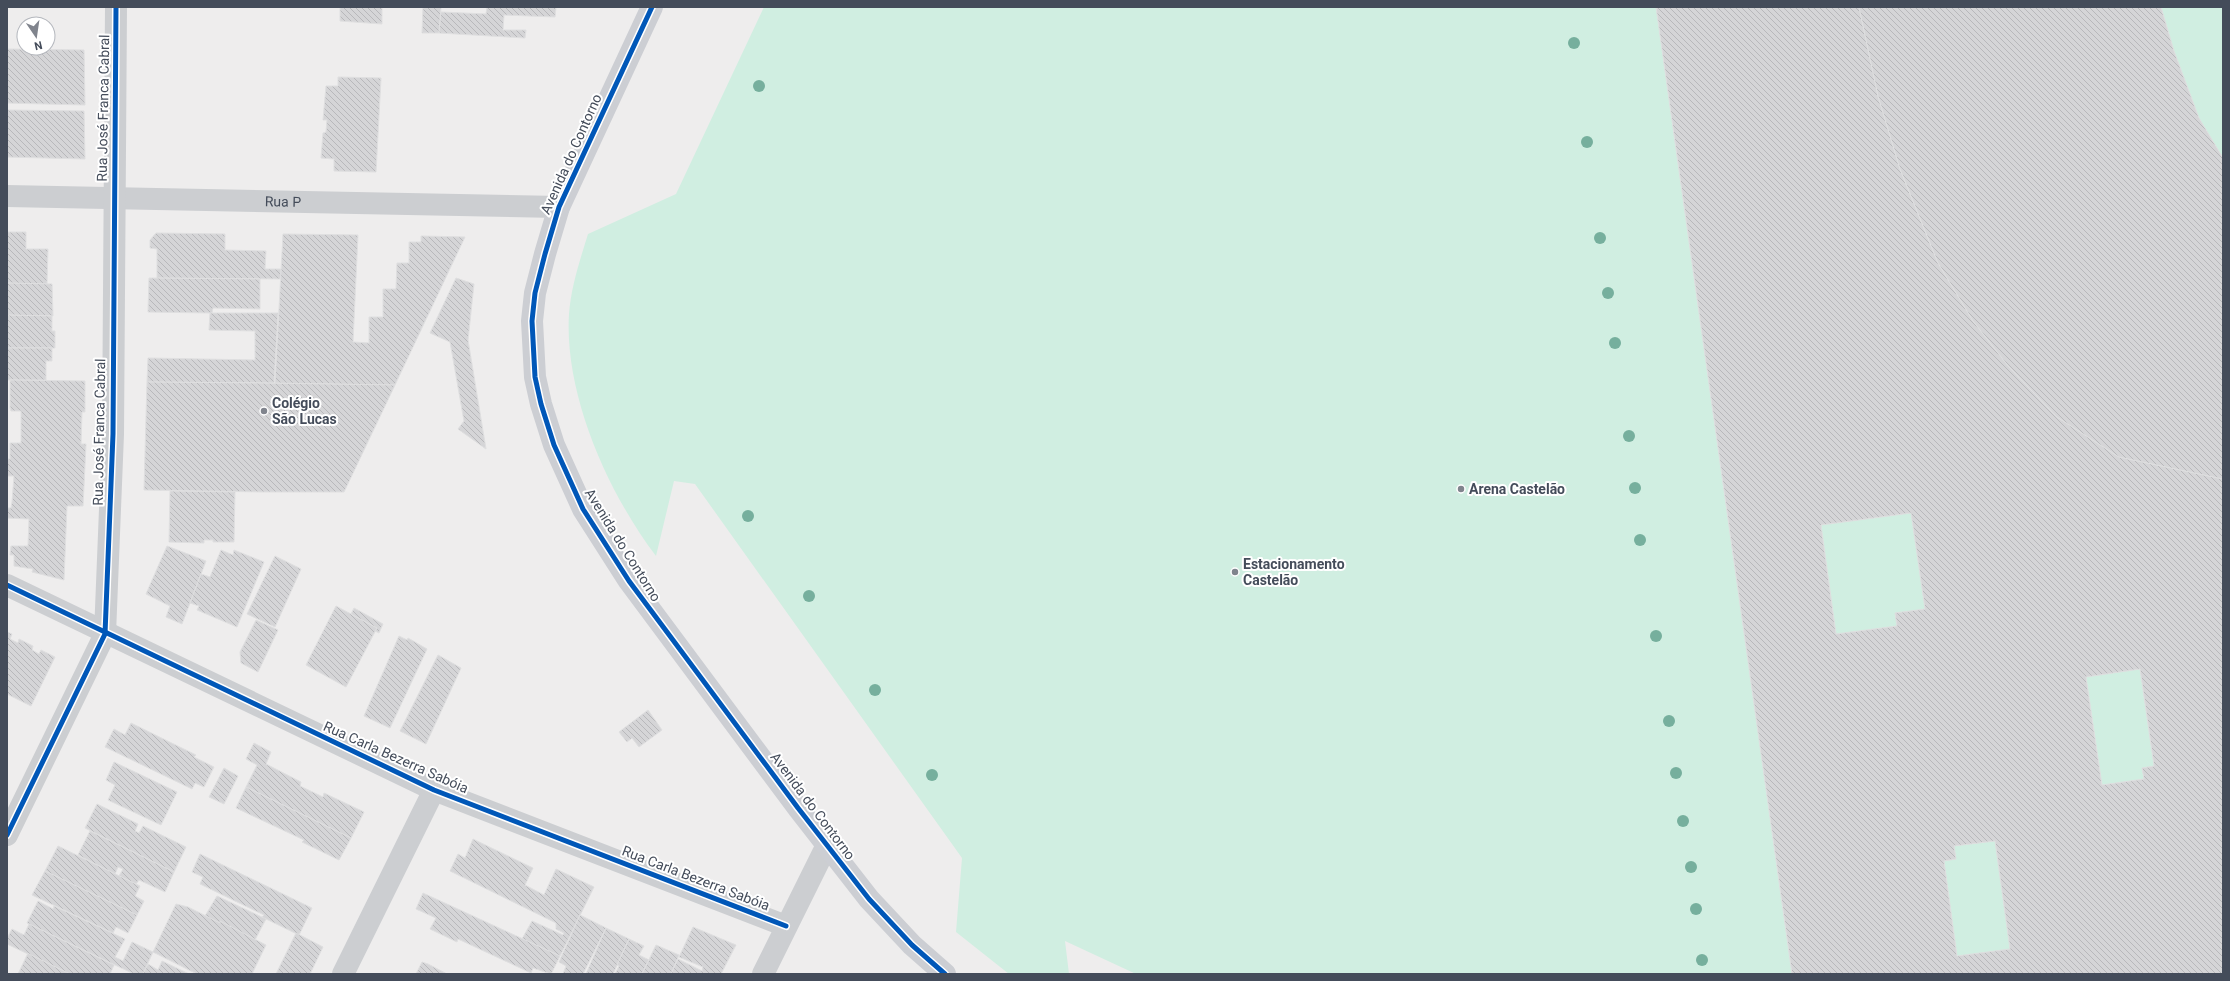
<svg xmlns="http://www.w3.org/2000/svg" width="2230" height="981" font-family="Roboto,sans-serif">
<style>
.garden{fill:#d0eee1}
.building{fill:url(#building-back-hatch);stroke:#dfdfe0;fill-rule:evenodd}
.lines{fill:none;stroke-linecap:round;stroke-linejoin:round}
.street{stroke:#ccced1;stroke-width:22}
.secondary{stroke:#ccced3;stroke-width:22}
.cycleway-casing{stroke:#fff;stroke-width:8}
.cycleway{stroke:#0057b8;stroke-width:5}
.tree{fill:#76af9d}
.poi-dot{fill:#80848d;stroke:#fff;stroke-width:1.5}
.labels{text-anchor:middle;stroke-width:4;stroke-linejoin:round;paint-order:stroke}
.street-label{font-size:14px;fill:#444c5a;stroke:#fff}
.poi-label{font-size:14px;font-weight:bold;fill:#444c5a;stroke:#fff;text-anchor:start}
</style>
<defs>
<pattern id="building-back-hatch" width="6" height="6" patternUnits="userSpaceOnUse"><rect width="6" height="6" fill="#d5d5d7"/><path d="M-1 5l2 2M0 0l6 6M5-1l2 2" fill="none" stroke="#b8b8bb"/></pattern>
</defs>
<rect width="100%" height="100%" fill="#eeeded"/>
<path class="garden" d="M764 7H2223V974H1136L1065 941 1069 974H1009L956 932 962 858 695 484 674 481 656 556C608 493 564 394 569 314 571 287 580 260 588 234L676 194Z"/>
<g class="building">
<path d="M340 7H382V24L340 21Z"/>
<path d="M423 7H441L439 33H422Z"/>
<path d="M487 7H556L555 17 504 15 503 30H526L525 38 439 33 441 12 486 14Z"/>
<path d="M1656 7H1859L1878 96 1900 169 1938 263 1973 321 2009 367 2057 417 2119 457 2223 479V974H1792ZM1911 513 1925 609 1895 613 1897 626 1836 634 1821 525ZM2140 669 2154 766 2142 768 2144 779 2102 785 2086 677ZM1995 841 2010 949 1957 956 1944 861 1956 859 1954 846Z"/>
<path d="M1859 7H2161L2174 51 2199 118 2223 158V479L2119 457 2057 417 2009 367 1973 321 1938 263 1900 169 1878 96Z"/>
<path d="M7 49 84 50 85 105 7 103Z"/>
<path d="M338 77 381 78 376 172 334 171V159L321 158 323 133 326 132 327 120H323L326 86H338Z"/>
<path d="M7 110 84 111 85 159 7 157Z"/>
<path d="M7 232H26V249H48L47 284 7 283Z"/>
<path d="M156 233 225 234V250L266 251 265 269H281V279L157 278V249L150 248V240Z"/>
<path d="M283 234 358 235 353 342 369 343V317H383V289H396L397 263H409V242H421V236L465 237 395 385 275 383Z"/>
<path d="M149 278 260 279V309L213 308 212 313 148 312Z"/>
<path d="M456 278 474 284 468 340 486 449 458 429 464 421 450 342 430 333Z"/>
<path d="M7 283 52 284 53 316 7 315Z"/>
<path d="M210 313H278L274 383 147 382 148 358 255 360V331L209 330Z"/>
<path d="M7 315 52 316V331H55V348H7Z"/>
<path d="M7 348H52V361H46V380H7Z"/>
<path d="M10 380 85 381V412H82L81 444H86L83 506H67L64 580 32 572 33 569 14 566V555H10L11 546H28L29 519 7 518V508H11L12 502 14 476H7V459H10V443H21V411H11L10 408Z"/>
<path d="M147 382 258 383 395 385 344 492H262L144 490Z"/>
<path d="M170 491 235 492 234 542H213V540H204V543L169 542Z"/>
<path d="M167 546 206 561 182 624 166 617 170 606 146 594Z"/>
<path d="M221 550 233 555 234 550 264 562 237 627 197 610 199 606 190 603 201 574 210 577Z"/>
<path d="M275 556 301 569 275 627 247 614Z"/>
<path d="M336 606 377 628 346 687 306 665Z"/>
<path d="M354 608 383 624 379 633 375 631 377 628 351 614Z"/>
<path d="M256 620 278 630 258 672 241 663 240 652Z"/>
<path d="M7 632 12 634 10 639 18 643 19 639 33 646 32 650 39 654 41 650 55 657 31 706 7 694Z"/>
<path d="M399 636 407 640 408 638 427 649 390 728 364 716Z"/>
<path d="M438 655 461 668 426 744 400 731Z"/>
<path d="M648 710 662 730 639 747 632 738 627 742 619 732Z"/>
<path d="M131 723 196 755 194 757 214 767 204 787 195 783 192 789 105 747 114 729 125 735Z"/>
<path d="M254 743 271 752 266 764 301 782 300 786 323 797 324 793 364 812 351 838 246 787 257 765 246 759Z"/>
<path d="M114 762 177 792 161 825 108 800 115 785 106 780Z"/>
<path d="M224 768 238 776 224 804 209 797Z"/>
<path d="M246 787 351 838 339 860 302 842 304 840 236 808Z"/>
<path d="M97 804 138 824 135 831 139 833 143 826 186 847 174 872 85 828Z"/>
<path d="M90 831 174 872 165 892 139 880 136 884 119 876 123 869 118 867 115 874 78 855Z"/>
<path d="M473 839 533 868 525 885 544 895 556 869 594 887 560 956 522 939 532 921 563 935 564 933 556 929V923L450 871 458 854 465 858Z"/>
<path d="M58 846 140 886 135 896 144 901 137 915 45 871Z"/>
<path d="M200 854 312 908 299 935 262 917 264 915 200 884 203 877 192 872Z"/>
<path d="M45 871 137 915 128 933 116 927 113 933 32 895Z"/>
<path d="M423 893 560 956 551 974 533 968 531 973 458 939 457 942 430 929 436 918 416 909Z"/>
<path d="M217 896 266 919 255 940 205 916Z"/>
<path d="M38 901 53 909 54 906 125 939 115 957 123 961 132 942 153 952 143 974H134L27 923Z"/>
<path d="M176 904 188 907 220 923V921L266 945 252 974H197L153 952Z"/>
<path d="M580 915 606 928 583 974H563L566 966 559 962Z"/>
<path d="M29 924 114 965 110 974H70L7 944V938L12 929 24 935Z"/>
<path d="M693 927 736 945 721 974H671L678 959 702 971 703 967 679 957Z"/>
<path d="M606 928 629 939 613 974H586Z"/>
<path d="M296 933 323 947 310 974H276Z"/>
<path d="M629 939 644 946 639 955 649 960 642 974H615L619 966 617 965Z"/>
<path d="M656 945 679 955 671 974H642Z"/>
<path d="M28 953 29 954 70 974H18Z"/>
<path d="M162 961 189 974H143L148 964 158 970Z"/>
<path d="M422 962 428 964 447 974H416Z"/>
</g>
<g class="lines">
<g class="street">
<path id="s1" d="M7 196 559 207"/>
<path d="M7 585 434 790 786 926"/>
<path d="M7 835 105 634 113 434 116 7"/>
<path d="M343 974 434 790"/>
<path d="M763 974 827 845"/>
</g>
<path class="secondary" d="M652 7 559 207 545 254 535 293 532 321 535 377 541 404 554 445 583 509 629 581 798 808 869 899 912 945 945 974"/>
<defs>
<g id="cycleway">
<path d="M652 7 559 207 545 254 535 293 532 321 535 377 541 404 554 445 583 509 629 581 798 808 869 899 912 945 945 974"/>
<path d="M7 585 434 790 786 926"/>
<path d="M7 835 105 634 113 434 116 7"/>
</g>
</defs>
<use href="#cycleway" class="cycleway-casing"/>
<use href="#cycleway" class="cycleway"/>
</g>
<g class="tree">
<circle cx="1574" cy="43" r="6"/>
<circle cx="759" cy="86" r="6"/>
<circle cx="1587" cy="142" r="6"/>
<circle cx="1600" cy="238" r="6"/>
<circle cx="1608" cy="293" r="6"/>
<circle cx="1615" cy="343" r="6"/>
<circle cx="1629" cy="436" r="6"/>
<circle cx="1635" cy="488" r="6"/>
<circle cx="748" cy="516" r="6"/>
<circle cx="1640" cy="540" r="6"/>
<circle cx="809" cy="596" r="6"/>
<circle cx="1656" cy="636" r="6"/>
<circle cx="875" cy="690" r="6"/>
<circle cx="1669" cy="721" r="6"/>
<circle cx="1676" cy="773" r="6"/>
<circle cx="932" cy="775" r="6"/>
<circle cx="1683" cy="821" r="6"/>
<circle cx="1691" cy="867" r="6"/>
<circle cx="1696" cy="909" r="6"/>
<circle cx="1702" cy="960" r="6"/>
</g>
<g class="poi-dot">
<circle cx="264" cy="411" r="4"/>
<circle cx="1461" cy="489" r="4"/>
<circle cx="1235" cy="572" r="4"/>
</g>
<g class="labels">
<g class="street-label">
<text transform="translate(103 108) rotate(-89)" y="5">Rua José Franca Cabral</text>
<text transform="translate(571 154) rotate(-66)" y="5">Avenida do Contorno</text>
<text dy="5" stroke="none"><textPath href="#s1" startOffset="276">Rua P</textPath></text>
<text transform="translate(99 432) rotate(-89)" y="5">Rua José Franca Cabral</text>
<text transform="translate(623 545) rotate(58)" y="5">Avenida do Contorno</text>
<text transform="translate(396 757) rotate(24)" y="5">Rua Carla Bezerra Sabóia</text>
<text transform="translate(813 806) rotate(53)" y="5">Avenida do Contorno</text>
<text transform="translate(696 878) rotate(21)" y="5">Rua Carla Bezerra Sabóia</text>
</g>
<g class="poi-label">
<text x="272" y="408">Colégio<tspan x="272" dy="16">São Lucas</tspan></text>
<text x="1469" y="494">Arena Castelão</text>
<text x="1243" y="569">Estacionamento<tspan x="1243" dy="16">Castelão</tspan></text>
</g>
</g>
<rect width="2230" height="981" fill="none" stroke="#444c5a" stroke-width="16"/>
<g transform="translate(36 36) rotate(167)"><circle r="19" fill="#ffffff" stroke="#b4b7bd"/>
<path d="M0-3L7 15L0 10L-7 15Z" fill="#80848d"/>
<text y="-6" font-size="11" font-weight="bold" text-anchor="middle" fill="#444c5a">N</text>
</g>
</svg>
